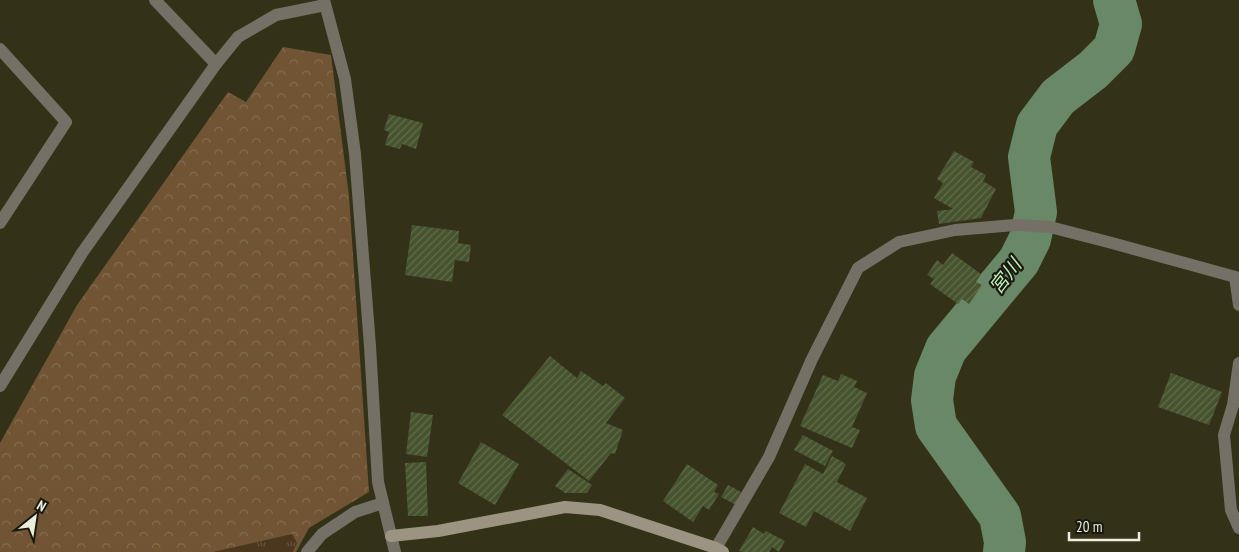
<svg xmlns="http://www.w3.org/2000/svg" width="1239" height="552" font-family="'PT Sans Narrow','Noto Sans JP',sans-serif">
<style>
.forest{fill:url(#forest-crowns)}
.park{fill:url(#park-tufts)}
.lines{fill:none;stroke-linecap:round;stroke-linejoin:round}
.river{stroke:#698867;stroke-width:42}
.building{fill:url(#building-hatch)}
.street{stroke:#757065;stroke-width:12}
.secondary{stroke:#9c9482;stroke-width:12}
.labels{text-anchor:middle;stroke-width:4.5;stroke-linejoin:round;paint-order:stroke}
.water-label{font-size:19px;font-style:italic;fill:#bef0ba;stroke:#19190e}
</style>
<defs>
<pattern id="forest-crowns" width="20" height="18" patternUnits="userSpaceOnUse" patternTransform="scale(1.25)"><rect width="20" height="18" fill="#705434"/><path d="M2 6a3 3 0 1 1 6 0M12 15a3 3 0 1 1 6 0" fill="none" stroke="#856d51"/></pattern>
<pattern id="park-tufts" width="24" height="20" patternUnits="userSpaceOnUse" patternTransform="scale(1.25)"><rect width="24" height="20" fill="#4b361e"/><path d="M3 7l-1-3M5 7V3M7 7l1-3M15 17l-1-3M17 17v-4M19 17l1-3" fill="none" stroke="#65533e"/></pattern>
<pattern id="building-hatch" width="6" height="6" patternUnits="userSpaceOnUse" patternTransform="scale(1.25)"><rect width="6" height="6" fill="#46532e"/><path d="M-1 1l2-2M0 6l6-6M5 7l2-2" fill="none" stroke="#616c4c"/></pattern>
</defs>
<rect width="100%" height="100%" fill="#333118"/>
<path class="forest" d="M283 47 331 55 349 196 369 492 309 528 296 552H0V443L77 305 228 92 246 102Z"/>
<path class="park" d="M292 534 297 543 293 552H213Z"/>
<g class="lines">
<path class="river" d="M1004 552 1005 542 1000 516 936 426 932 400 935 376 946 349 1019 261 1030 239 1036 212 1029 157 1037 125 1058 97 1093 70 1114 49 1121 24 1114 0"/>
</g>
<g class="building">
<path d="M389 114 423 123 416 149 402 144 400 149 385 145 389 132 384 130Z"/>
<path d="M954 151 974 162 971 167 986 175 983 181 996 189 981 218 939 224 937 211 953 209 934 198 943 183 937 179Z"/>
<path d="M412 225 459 231 458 243 471 245 469 262 455 260 452 282 405 275Z"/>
<path d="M952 253 981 274 976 282 982 285 969 304 962 299 958 304 930 284 934 279 927 275 937 260 943 265Z"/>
<path d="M550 356 577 378 581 371 603 386 606 383 625 398 606 423 623 430 615 454 611 453 589 481 502 415Z"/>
<path d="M1171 373 1222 392 1209 425 1158 407Z"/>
<path d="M841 374 857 381 854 387 867 393 852 427 860 430 852 448 800 426 823 375 838 381Z"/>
<path d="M411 412 433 415 427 457 406 454Z"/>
<path d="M803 435 833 451 825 466 794 450Z"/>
<path d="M481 442 519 464 495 505 458 483Z"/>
<path d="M832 456 846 464 837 482 867 498 850 531 814 511 806 527 779 513 805 464 823 474Z"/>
<path d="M426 462 428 516H408L405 463Z"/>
<path d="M687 464 718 485 714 492 719 494 709 510 703 506 693 522 663 501Z"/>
<path d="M568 469 592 485 587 493H565L555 486Z"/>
<path d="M728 485 745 494 738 506 721 497Z"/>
<path d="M753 527 764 534 766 531 785 541 779 552 772 547 769 552H742L739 551Z"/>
</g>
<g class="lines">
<g class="street">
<path d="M155 0 216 64"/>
<path d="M324 0 345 79 355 154 370 346 378 482 395 552"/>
<path d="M0 49 66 122 0 223"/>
<path d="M1235 277 1239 305"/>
<path d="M1239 363 1233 405 1224 435 1231 510 1239 528"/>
<path d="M0 386 82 253 216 64 238 37 276 15 325 5"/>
<path d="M716 548 769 457 812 359 858 268 899 242 955 230 1015 225 1050 227 1112 243 1239 278"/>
<path d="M307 552 322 534 355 512 383 503"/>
</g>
<path class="secondary" d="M391 536 438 531 565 507 600 510 716 548 723 552"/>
</g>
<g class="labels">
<g class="water-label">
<text transform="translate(1005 276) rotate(-52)" y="7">宮川</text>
</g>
</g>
<g transform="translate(35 517) rotate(30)" stroke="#19190e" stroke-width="4" paint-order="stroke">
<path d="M0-4L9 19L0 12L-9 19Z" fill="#ededdd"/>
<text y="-8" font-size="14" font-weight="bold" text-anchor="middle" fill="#ededdd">N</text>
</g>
<path d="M1069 532v8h70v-8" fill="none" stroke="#ededdd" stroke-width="2.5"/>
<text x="1076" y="532" font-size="15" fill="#ededdd" stroke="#19190e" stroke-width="4" paint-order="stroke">20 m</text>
</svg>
